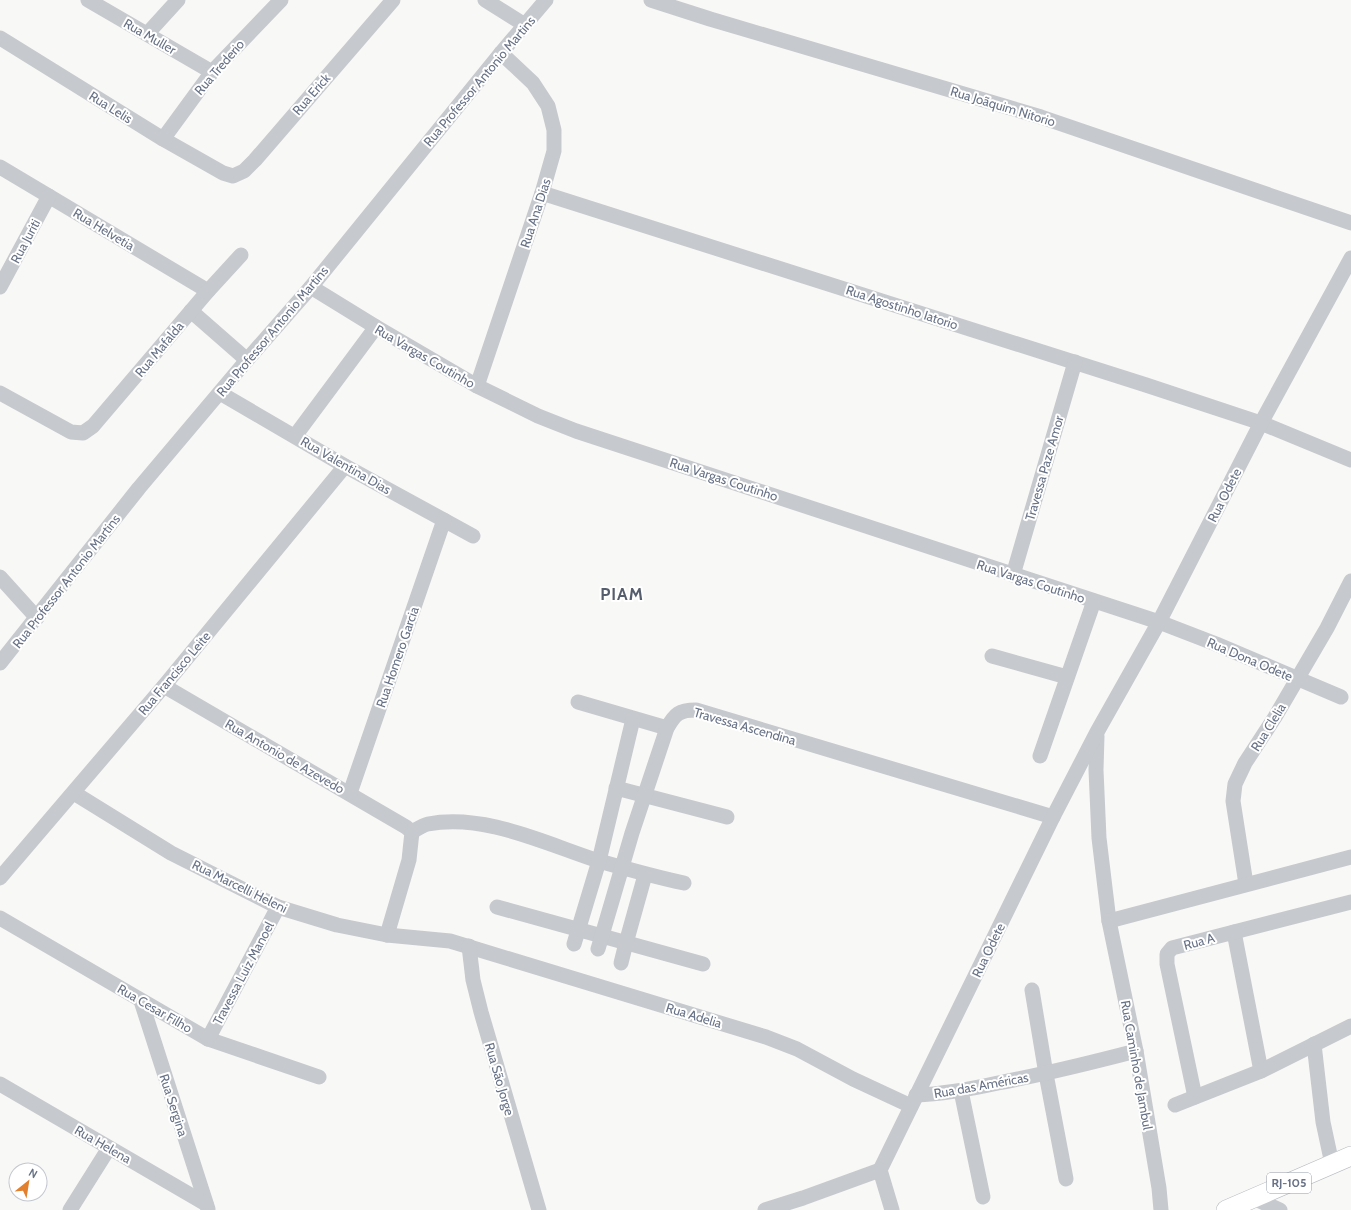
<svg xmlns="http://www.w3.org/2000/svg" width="1351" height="1210" font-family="Cabin,sans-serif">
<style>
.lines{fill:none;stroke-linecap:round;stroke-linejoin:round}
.major-casing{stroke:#b9bcc1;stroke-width:20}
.minor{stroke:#c6c9cd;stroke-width:15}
.major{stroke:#fff;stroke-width:19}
.labels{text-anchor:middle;stroke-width:4;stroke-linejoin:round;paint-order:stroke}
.shield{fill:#fff;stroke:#959cab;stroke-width:1}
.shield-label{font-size:12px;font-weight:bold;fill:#687287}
.street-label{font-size:13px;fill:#687287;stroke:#fff}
.district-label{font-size:17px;font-weight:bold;letter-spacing:1px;fill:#565d6c;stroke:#fff}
</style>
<rect width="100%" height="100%" fill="#f8f8f6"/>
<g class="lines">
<defs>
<path id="major" d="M1226 1210 1351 1156"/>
</defs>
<use href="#major" class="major-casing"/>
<g class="minor">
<path d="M88 0 212 72"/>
<path d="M485 0 525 25"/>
<path d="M651 0 710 19 1041 117 1351 223"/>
<path d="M147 34 178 0"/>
<path d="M0 38 163 139 223 173 233 176 244 171 255 160 393 0"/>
<path d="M163 139 212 72 281 0"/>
<path d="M0 167 208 291"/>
<path d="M542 193 1146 385 1261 423 1351 460"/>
<path d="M0 287 49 196"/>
<path d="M311 287 376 327 477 386 538 416 576 431 1159 622 1216 644 1341 697"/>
<path d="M191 311 247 360"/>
<path d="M477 386 542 193 554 151V130L548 106 533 83 501 53"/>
<path d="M0 393 71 432 83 433 93 426 208 291 241 255"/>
<path d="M220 393 345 466 473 536"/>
<path d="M295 436 376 327"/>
<path d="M1013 575 1075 362"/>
<path d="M0 577 37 618"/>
<path d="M992 656 1067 677"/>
<path d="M0 663 139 488 247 360 311 287 501 53 546 0"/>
<path d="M164 686 406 827 412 832 409 860 387 935"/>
<path d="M578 702 667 728"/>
<path d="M1097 736 1096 770 1099 838 1109 921 1136 1051 1159 1188 1161 1210"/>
<path d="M1040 756 1094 601"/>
<path d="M616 788 727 817"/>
<path d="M74 793 171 853 278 907 337 925 387 935 450 941 766 1037 797 1049 853 1079 911 1106"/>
<path d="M350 793 444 520"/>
<path d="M412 832C417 829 423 825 428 824 485 813 546 844 599 861 627 869 655 877 684 883"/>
<path d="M0 878 164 686 345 466"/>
<path d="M1246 884 1233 801 1235 784 1245 763 1275 717 1327 628 1351 581"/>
<path d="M497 907 703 964"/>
<path d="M0 918 208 1039 319 1077"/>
<path d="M1109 921 1351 857"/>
<path d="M1234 932 1261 1071"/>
<path d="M574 944 599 861 633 719"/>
<path d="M469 946 473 980 481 1012 539 1210"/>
<path d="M598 949 632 833 667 728C675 714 679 710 696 710L1053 817"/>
<path d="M621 963 626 943 645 875"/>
<path d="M1032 990 1046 1074 1066 1179"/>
<path d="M141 1001 208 1209"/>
<path d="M208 1039 278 907"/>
<path d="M1314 1044 1323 1122 1332 1164"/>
<path d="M0 1084 206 1204"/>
<path d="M961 1091 983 1197"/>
<path d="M916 1095C944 1094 971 1089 998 1083 1045 1074 1090 1063 1136 1051"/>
<path d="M1195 1097 1167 964V954L1172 948 1351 902"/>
<path d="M1175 1105 1261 1071 1351 1026"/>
<path d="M880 1170 1053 817 1097 732 1159 622 1261 423 1351 258"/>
<path d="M880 1170 892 1210"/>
<path d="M1253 1198 1280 1210"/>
<path d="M70 1210 109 1148"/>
<path d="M765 1210 803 1198 880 1170"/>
</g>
<use href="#major" class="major"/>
</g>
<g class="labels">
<rect class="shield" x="1267" y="1173" width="44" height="20" rx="3"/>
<g class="shield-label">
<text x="1289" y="1187">RJ-105</text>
</g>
<g class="street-label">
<text transform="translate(150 36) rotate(30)" y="5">Rua Muller</text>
<text transform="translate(219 67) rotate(-49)" y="5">Rua Trederio</text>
<text transform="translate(479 81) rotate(-50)" y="5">Rua Professor Antonio Martins</text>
<text transform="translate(311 94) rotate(-49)" y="5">Rua Erick</text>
<text transform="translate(1003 106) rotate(17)" y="5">Rua Joãquim Nitorio</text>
<text transform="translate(111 107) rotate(32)" y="5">Rua Lelis</text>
<text transform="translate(535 213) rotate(-72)" y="5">Rua Ana Dias</text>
<text transform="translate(104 229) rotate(31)" y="5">Rua Helvetia</text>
<text transform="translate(25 241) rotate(-62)" y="5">Rua Juriti</text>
<text transform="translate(902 307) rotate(18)" y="5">Rua Agostinho Iatorio</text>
<text transform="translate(272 331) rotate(-50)" y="5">Rua Professor Antonio Martins</text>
<text transform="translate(159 349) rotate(-50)" y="5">Rua Mafalda</text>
<text transform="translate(425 356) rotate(30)" y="5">Rua Vargas Coutinho</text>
<text transform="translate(346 465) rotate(30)" y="5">Rua Valentina Dias</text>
<text transform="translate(1044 468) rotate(-74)" y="5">Travessa Paze Amor</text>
<text transform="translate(724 479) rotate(18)" y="5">Rua Vargas Coutinho</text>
<text transform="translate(1224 495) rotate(-63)" y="5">Rua Odete</text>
<text transform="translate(66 581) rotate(-52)" y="5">Rua Professor Antonio Martins</text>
<text transform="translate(1031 581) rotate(18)" y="5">Rua Vargas Coutinho</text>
<text transform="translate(397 657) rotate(-71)" y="5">Rua Homero Garcia</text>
<text transform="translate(1250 659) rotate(23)" y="5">Rua Dona Odete</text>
<text transform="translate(174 673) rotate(-50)" y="5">Rua Francisco Leite</text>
<text transform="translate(745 726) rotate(16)" y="5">Travessa Ascendina</text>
<text transform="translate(1268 727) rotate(-58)" y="5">Rua Clelia</text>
<text transform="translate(285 756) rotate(30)" y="5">Rua Antonio de Azevedo</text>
<text transform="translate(240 886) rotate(26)" y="5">Rua Marcelli Heleni</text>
<text transform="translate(1199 941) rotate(-15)" y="5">Rua A</text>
<text transform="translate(988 950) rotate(-64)" y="5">Rua Odete</text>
<text transform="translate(243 973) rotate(-62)" y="5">Travessa Luiz Manoel</text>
<text transform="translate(155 1008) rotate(30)" y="5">Rua Cesar Filho</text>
<text transform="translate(694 1015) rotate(17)" y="5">Rua Adelia</text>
<text transform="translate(1137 1065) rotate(80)" y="5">Rua Caminho de Jambul</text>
<text transform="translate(500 1079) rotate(74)" y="5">Rua São Jorge</text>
<text transform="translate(981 1085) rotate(-10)" y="5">Rua das Américas</text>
<text transform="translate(174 1105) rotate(72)" y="5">Rua Sergina</text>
<text transform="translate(103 1144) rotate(30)" y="5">Rua Helena</text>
</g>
<g class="district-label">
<text x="622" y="600">PIAM</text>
</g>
</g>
<g transform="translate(28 1182) rotate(30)"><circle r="19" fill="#ffffff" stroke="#c3c7cf"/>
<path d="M0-3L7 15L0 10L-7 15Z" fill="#e2802d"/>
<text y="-6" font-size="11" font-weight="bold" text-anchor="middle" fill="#687287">N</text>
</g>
</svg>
